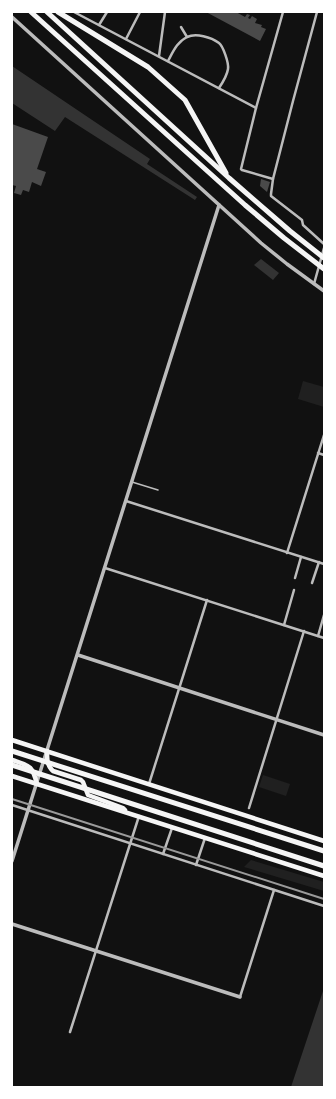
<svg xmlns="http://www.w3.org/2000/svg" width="336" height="1099" font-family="'Asap Condensed',sans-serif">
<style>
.green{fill:#202020}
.water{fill:#333}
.building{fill:#4a4a4a}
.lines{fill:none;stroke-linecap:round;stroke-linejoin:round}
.service{stroke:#bcbcbc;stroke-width:1.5}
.minor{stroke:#bcbcbc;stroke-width:2.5}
.tertiary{stroke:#bcbcbc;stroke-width:3.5}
.trunk{stroke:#f5f5f5;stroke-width:4.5}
.motorway{stroke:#f5f5f5;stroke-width:5}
.rail{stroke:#9a9a9a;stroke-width:2}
</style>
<rect width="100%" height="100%" fill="#111"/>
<g class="green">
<path d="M303 381 324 387V407L298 399Z"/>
<path d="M263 775 290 784 286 796 259 787Z"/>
<path d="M251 860 324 882V891L244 867Z"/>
</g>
<g class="water">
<path d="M12 66 150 159 147 164 197 197 195 200 65 117 55 131 12 103Z"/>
<path d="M261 259 279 273 273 280 254 265Z"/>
<path d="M324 988V1087H291Z"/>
</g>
<g class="building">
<path d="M206 12H236L245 17 247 14 250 15 248 18 250 19 252 16 257 19 255 23 262 25 261 27 266 29 260 41Z"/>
<path d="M12 124 48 137 37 169 46 172 41 186 32 182 29 192 23 190 21 195 14 193 16 186 12 185Z"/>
<path d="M261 179 270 182 267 192 260 186Z"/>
</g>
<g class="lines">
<path class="service" d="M132 482 158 490"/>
<g class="minor">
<path d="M74 12 256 108"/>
<path d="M317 12 293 101 273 179 271 194V196L302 220 303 225 324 244"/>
<path d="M99 25 107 12"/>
<path d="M181 27 187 37"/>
<path d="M126 39 140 12"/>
<path d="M159 56 165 12"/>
<path d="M168 61C173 52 177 42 187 37 196 33 211 37 219 43 223 46 229 63 228 69 227 76 223 82 219 88"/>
<path d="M273 179 242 170 241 169 256 108 283 12"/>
<path d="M314 284 324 248"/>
<path d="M318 453 324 455"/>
<path d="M126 501 324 564"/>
<path d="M287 553 324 435"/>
<path d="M105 568 324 638"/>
<path d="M295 578 301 557"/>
<path d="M312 583 319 562"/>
<path d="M284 625 294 590"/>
<path d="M318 636 324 615"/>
<path d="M149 784 207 600"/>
<path d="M12 805 324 906"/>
<path d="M249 808 304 631"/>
<path d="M163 854 172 828"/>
<path d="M196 865 205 838"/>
<path d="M240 997 274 890"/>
<path d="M70 1032 139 816"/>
</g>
<g class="tertiary">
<path d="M12 17 261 243 287 264 324 291"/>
<path d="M78 655 324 735"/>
<path d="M12 861 219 205"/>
<path d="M12 924 240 997"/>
</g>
<g class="trunk">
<path d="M12 740 324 841"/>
<path d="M47 751C47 759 47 766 53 771L81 780 83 782 88 795 123 808 125 810"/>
<path d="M12 760C30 766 32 765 37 784"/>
<path d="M12 776 324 876"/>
</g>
<g class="motorway">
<path d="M31 12 245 205 284 238 324 269"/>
<path d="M47 12 229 178 290 231 324 258"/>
<path d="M58 12 148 67 185 100 226 173"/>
<path d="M12 751 324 851"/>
<path d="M12 765 324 866"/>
</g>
<path class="rail" d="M12 799 324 899"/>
</g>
<rect width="336" height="1099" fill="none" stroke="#ffffff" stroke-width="26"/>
</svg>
